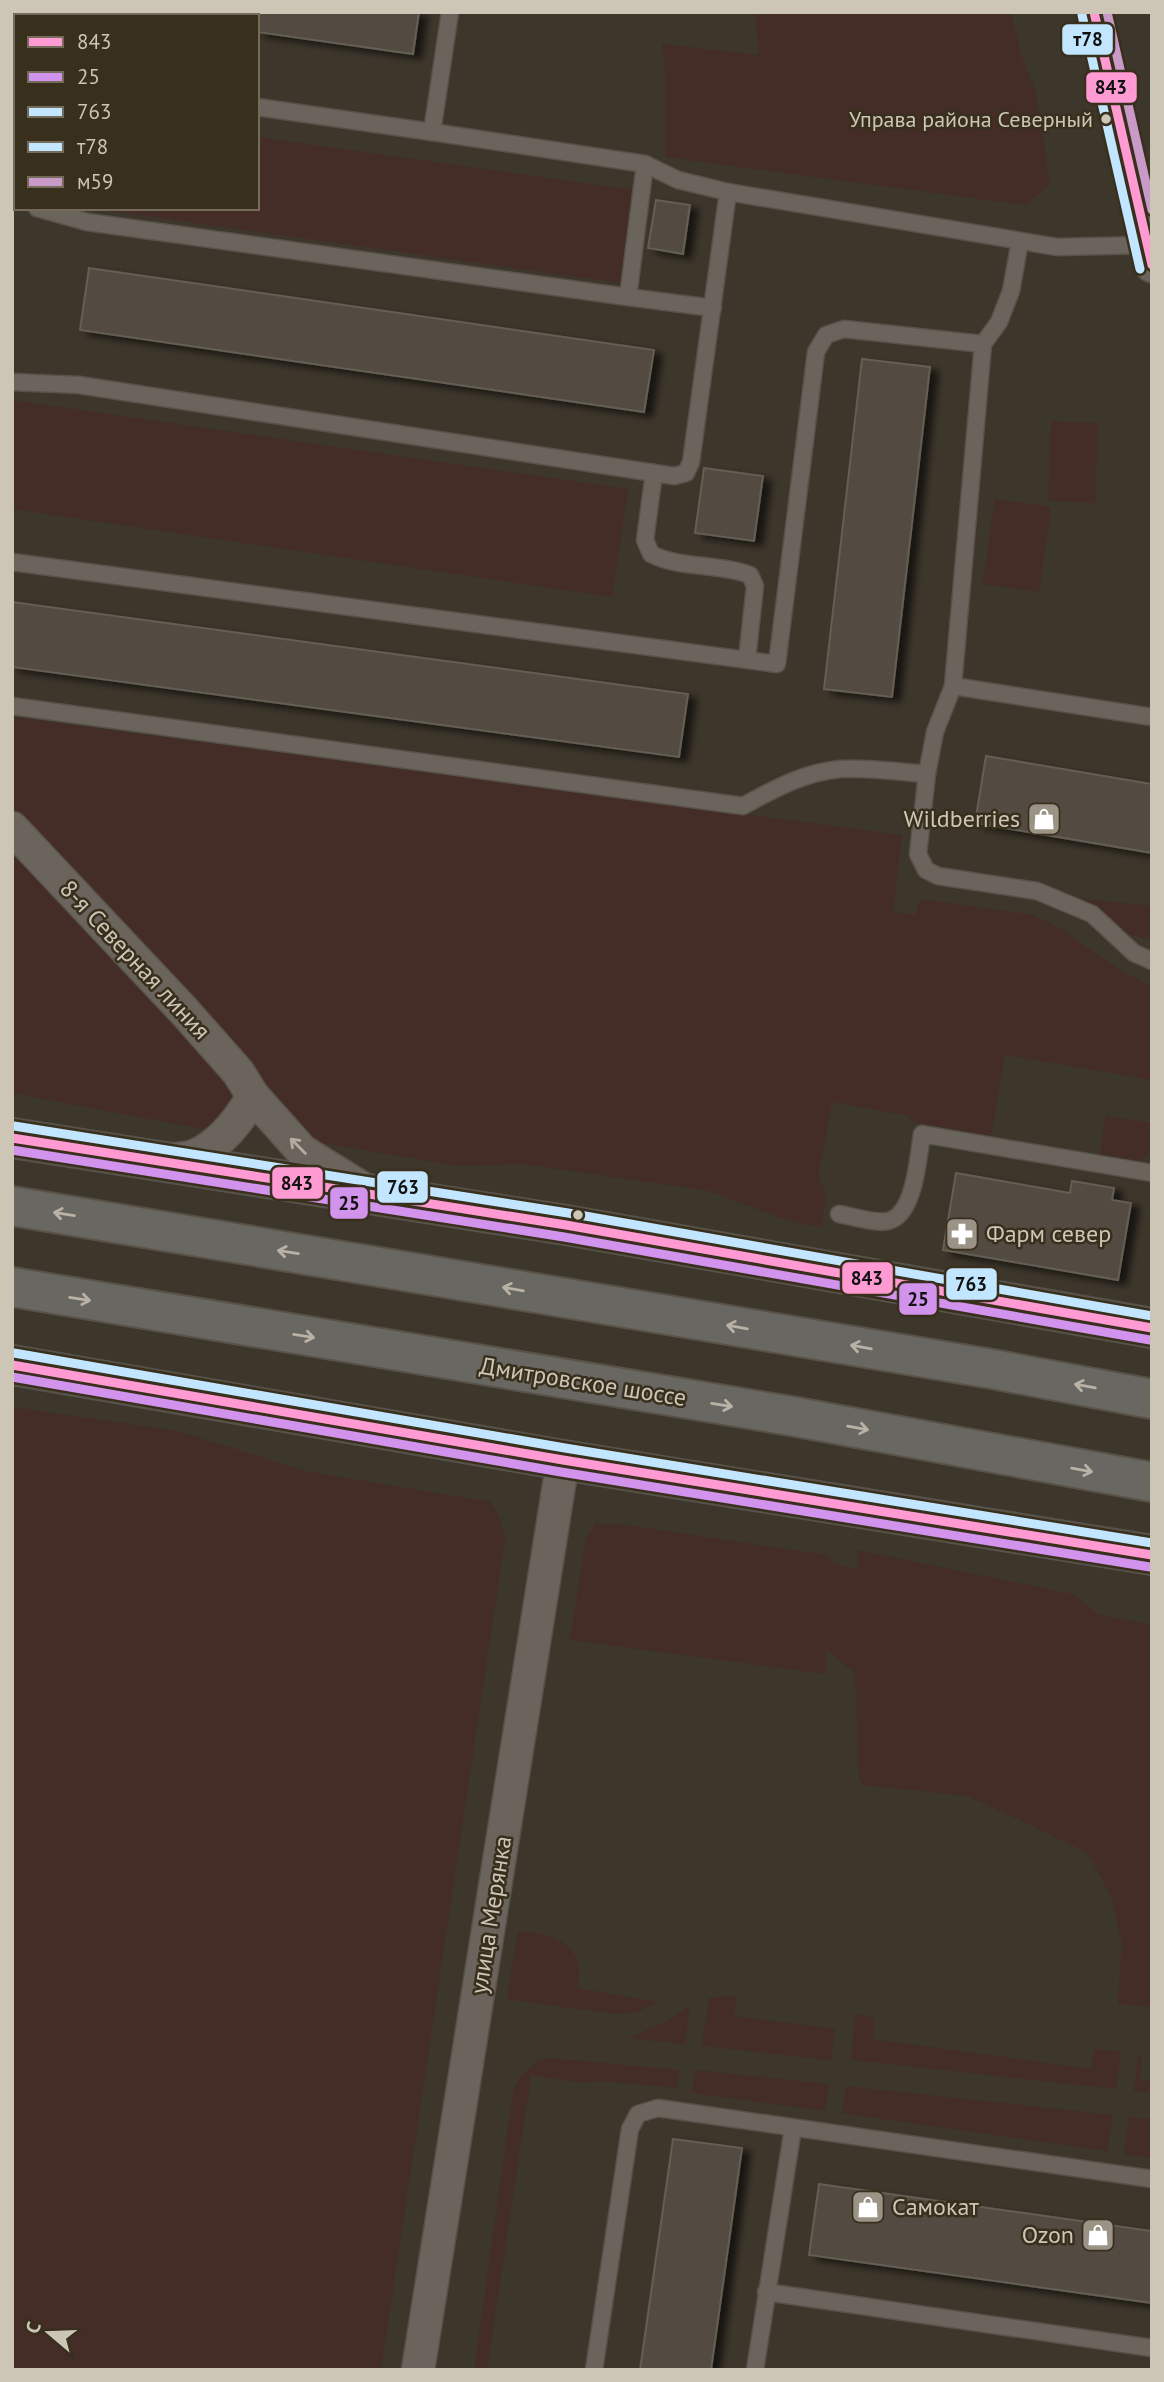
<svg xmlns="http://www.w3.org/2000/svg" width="1164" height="2382" font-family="'PT Sans',sans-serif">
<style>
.green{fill:#442c27}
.building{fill:#524c43;stroke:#645e53;stroke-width:2;filter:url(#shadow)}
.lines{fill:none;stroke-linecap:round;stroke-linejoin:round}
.lane-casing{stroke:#57524a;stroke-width:19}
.street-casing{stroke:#57524a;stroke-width:35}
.secondary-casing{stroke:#57524a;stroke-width:42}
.highway-casing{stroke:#585248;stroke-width:42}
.lane{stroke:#6a645c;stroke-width:16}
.street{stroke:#6a645c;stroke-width:32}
.secondary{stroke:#68635b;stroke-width:38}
.highway{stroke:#696762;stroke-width:38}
.bus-1-casing{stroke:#392f1d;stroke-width:14}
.bus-2-casing{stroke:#392f1d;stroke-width:14}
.bus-3-casing{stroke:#392f1d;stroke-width:14}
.bus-4-casing{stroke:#392f1d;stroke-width:14}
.bus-5-casing{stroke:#392f1d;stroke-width:14}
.bus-1{stroke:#ff9ad2;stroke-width:9}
.bus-2{stroke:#d193ec;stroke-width:9}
.bus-3{stroke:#c2e6ff;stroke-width:9}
.bus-4{stroke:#c2e6ff;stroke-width:9}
.bus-5{stroke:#c99ac8;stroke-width:9}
.oneway{stroke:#b4ada0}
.oneway2{stroke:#b9b2a5}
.bus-dot{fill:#cdc5b6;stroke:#392f1d;stroke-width:2.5}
.labels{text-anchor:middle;stroke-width:5;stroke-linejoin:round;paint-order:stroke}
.bus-label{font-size:22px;fill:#cdc5b6;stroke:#392f1d;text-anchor:end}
.poi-label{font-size:24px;fill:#cdc5b6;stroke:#392f1d;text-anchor:end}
.street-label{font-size:24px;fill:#cdc5b6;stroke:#392f1d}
.line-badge{stroke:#392f1d;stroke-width:2.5}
.pale-badge-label{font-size:19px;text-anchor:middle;font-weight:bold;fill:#111}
</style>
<defs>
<filter id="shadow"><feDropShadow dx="8" dy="4.5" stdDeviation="3.5" flood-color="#0009"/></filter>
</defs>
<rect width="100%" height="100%" fill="#3d362b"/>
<g class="green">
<path d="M755 12H1011L1021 55 1036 93 1050 184 1025 205 665 157V73L662 44 759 55Z"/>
<path d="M257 137 634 190 620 283 90 208H257Z"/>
<path d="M12 400 628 489 612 597 12 509Z"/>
<path d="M1051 421 1098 423 1095 503 1048 501Z"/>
<path d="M995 499 1051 507 1039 592 983 584Z"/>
<path d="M12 717 902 835 893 912 915 915 921 899 1033 915 1063 930 1112 965 1152 987V1080L1005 1055 991 1136 909 1121 910 1116 832 1102 818 1177 826 1194 822 1227 792 1222 710 1191 523 1164 458 1166 322 1143 302 1133 285 1121 220 1123 202 1129 12 1093Z"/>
<path d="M1083 899 1152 906V939C1123 937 1104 917 1083 899Z"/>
<path d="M1106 1116 1152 1123C1152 1173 1140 1161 1100 1154Z"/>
<path d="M12 1407 178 1431 305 1471 491 1502 500 1519 505 1539 381 2370H12Z"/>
<path d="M596 1523 627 1525 826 1555 834 1564 858 1569V1550L1072 1594 1099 1614 1152 1625V2007L1118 2004 1122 1943 1111 1896 1087 1852 968 1796 863 1785 859 1778 855 1673 826 1649V1674L570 1640 586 1538Z"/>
<path d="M518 1931C543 1932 578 1939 579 1971 579 1977 578 1983 577 1988L658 2002 637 2012 615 2014 507 1999Z"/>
<path d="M736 1996 734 2016 835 2029 831 2060 702 2046 709 1998Z"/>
<path d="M690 2005 685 2044 628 2038 671 2019Z"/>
<path d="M856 2013 875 2019 873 2039 1091 2069 1094 2049 1121 2051 1116 2089 851 2060Z"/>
<path d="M1138 2054 1142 2060 1140 2080 1152 2082V2093L1134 2091Z"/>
<path d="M549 2058 679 2070 677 2088 599 2081 584 2083 531 2075 487 2370H474L513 2093C520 2074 530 2064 549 2058Z"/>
<path d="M696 2070 829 2084 825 2111 692 2093Z"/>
<path d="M846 2086 1113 2115 1107 2151 842 2113Z"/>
<path d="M1129 2117 1152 2119V2158L1124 2154Z"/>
</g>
<g class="building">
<path d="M227 12H419L413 54 257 32V16H227Z"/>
<path d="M656 200 690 205 683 254 648 248Z"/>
<path d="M89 268 654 350 644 412 80 330Z"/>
<path d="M862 359 930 367 892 697 824 689Z"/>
<path d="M704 468 763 476 754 541 695 533Z"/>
<path d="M12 602 688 694 679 757 12 667Z"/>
<path d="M986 756 1152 784V853L975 823Z"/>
<path d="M956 1173 1070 1193 1072 1181 1114 1188 1112 1200 1131 1203 1118 1280 943 1250Z"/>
<path d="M673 2139 742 2148 711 2370H640Z"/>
<path d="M819 2184 1152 2231V2303L809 2255Z"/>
</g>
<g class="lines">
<defs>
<g id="lane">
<path d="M12 73 16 74"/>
<path d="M257 107 432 132 450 12"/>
<path d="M645 164 678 180 728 192 1057 247 1146 245"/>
<path d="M12 191 16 193"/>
<path d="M37 208 87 222 628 297 645 164 432 132"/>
<path d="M1020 241 1011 291 999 322 983 344 953 686 935 732 927 774 918 854 926 870 938 876 1037 891 1092 914 1134 953 1152 961"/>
<path d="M628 297 713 308"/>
<path d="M12 382 79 385 674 476 686 473 691 462 728 192"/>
<path d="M654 473 645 540 651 554C681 569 718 563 750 575L755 586 747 659"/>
<path d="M12 562 777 664 816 352 826 335 844 329 983 344"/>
<path d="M953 686 1152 717"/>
<path d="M12 706 743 806C774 789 805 772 840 769 868 767 899 772 927 774"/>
<path d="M839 1214C852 1216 877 1224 888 1221 915 1215 918 1157 922 1134L1152 1173"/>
<path d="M766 2292 1152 2348"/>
<path d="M594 2370 630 2129 638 2114 658 2108 1152 2179"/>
<path d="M755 2370 793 2128"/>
</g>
<g id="street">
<path d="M1094 12 1152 266"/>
<path d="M12 828 184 1011 238 1072 253 1096 302 1151 365 1190"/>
<path d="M166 1160C175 1159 186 1159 194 1156 220 1145 240 1119 253 1096"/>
<path d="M418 2370 563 1460"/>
</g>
<g id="secondary">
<path d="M12 1138 566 1225 1152 1328"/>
<path d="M12 1365 563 1460 1152 1555"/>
</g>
<g id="highway">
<path d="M12 1206 992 1369 1152 1399"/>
<path d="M12 1287 791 1416 1152 1482"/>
</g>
</defs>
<use href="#lane" class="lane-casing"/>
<use href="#street" class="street-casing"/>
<use href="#secondary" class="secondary-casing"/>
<use href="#highway" class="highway-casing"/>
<use href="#lane" class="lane"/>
<use href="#street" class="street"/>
<use href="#secondary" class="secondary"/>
<use href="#highway" class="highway"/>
<defs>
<g id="bus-1">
<path d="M1094 12 1152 265"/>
<path d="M12 1138 566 1225 1152 1328"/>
<path d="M12 1365 563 1460 1152 1555"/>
</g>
<g id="bus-2">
<path d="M12 1150 564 1237 1150 1340"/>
<path d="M12 1377 561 1472 1150 1567"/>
</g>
<g id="bus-3">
<path d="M14 1126 568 1213 1152 1316"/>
<path d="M14 1353 565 1448 1152 1543"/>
</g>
<path id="bus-4" d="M1082 15 1140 269"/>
<path id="bus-5" d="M1107 12 1152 210"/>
</defs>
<use href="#bus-1" class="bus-1-casing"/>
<use href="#bus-2" class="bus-2-casing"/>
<use href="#bus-3" class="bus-3-casing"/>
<use href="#bus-4" class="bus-4-casing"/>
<use href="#bus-5" class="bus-5-casing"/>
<use href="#bus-1" class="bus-1"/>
<use href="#bus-2" class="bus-2"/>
<use href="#bus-3" class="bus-3"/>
<use href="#bus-4" class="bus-4"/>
<use href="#bus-5" class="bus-5"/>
</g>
<defs><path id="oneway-shaft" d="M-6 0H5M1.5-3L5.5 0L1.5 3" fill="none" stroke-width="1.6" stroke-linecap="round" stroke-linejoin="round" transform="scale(1.75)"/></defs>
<use class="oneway" href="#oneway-shaft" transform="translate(298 1146) rotate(-135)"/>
<g class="oneway2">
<use href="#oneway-shaft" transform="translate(64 1214) rotate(-171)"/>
<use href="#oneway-shaft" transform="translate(288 1252) rotate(-171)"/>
<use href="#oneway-shaft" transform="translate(513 1289) rotate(-170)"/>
<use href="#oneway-shaft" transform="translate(80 1299) rotate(9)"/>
<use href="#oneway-shaft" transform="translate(737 1327) rotate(-170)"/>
<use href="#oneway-shaft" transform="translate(304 1336) rotate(9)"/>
<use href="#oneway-shaft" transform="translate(861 1347) rotate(-170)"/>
<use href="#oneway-shaft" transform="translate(1085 1386) rotate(-170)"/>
<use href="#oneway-shaft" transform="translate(722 1405) rotate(9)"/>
<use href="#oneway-shaft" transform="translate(858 1428) rotate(10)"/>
<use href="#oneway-shaft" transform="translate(1082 1470) rotate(10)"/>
</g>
<defs>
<symbol id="shop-square" viewBox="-11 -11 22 22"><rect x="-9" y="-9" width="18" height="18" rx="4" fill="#9b9385" stroke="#392f1d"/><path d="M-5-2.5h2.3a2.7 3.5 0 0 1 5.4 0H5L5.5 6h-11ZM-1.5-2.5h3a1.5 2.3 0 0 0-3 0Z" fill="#fff"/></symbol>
<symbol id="pharmacy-square" viewBox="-11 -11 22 22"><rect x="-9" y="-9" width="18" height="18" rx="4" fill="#9b9385" stroke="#392f1d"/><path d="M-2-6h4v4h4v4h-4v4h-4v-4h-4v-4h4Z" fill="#fff"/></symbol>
</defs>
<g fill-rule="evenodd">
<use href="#shop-square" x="1025" y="800" width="38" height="38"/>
<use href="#pharmacy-square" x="943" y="1215" width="38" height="38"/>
<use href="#shop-square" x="849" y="2188" width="38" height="38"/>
<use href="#shop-square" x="1079" y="2216" width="38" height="38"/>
</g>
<g class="bus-dot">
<circle cx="1106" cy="119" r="6"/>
<circle cx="578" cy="1215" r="6"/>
</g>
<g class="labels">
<g class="bus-label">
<text x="1093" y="127">Управа района Северный</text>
</g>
<g class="poi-label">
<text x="1020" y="827">Wildberries</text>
<text x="986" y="1242" text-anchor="start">Фарм север</text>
<text x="892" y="2215" text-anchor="start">Самокат</text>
<text x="1074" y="2243">Ozon</text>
</g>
<g class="street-label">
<text transform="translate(135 960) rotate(47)" y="8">8-я Северная линия</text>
<text transform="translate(583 1382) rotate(9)" y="8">Дмитровское шоссе</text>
<text transform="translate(491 1915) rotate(-81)" y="8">улица Мерянка</text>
</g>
</g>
<g class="line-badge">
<rect x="1061" y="23" width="53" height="33" rx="7" fill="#c2e6ff"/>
<rect x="1085" y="71" width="53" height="33" rx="7" fill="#ff9ad2"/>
<rect x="271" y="1166" width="53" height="34" rx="7" fill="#ff9ad2"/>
<rect x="376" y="1170" width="53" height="34" rx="7" fill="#c2e6ff"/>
<rect x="329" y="1186" width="40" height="34" rx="7" fill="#d193ec"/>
<rect x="841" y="1261" width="53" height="34" rx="7" fill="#ff9ad2"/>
<rect x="945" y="1267" width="53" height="34" rx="7" fill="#c2e6ff"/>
<rect x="898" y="1282" width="40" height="34" rx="7" fill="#d193ec"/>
</g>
<g class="pale-badge-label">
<text x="1088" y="46">т78</text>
<text x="1111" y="94">843</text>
<text x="297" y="1190">843</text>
<text x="403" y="1194">763</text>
<text x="349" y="1210">25</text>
<text x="867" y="1285">843</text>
<text x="971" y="1291">763</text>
<text x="918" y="1306">25</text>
</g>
<rect width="1164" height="2382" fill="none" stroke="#cdc5b6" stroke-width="28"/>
<rect x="14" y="14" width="245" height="196" fill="#392f1d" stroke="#746b5a" stroke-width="2"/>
<rect x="28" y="37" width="35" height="10" fill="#ff9ad2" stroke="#746b5a" stroke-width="2"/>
<text x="77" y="49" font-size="21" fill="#cdc5b6">843</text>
<rect x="28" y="72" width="35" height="10" fill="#d193ec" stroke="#746b5a" stroke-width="2"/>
<text x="77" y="84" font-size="21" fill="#cdc5b6">25</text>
<rect x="28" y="107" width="35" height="10" fill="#c2e6ff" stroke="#746b5a" stroke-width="2"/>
<text x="77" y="119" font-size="21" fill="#cdc5b6">763</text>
<rect x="28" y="142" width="35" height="10" fill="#c2e6ff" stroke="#746b5a" stroke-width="2"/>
<text x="77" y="154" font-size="21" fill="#cdc5b6">т78</text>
<rect x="28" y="177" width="35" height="10" fill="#c99ac8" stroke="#746b5a" stroke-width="2"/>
<text x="77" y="189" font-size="21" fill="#cdc5b6">м59</text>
<g transform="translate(49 2333) rotate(289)" stroke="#392f1d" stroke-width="5" paint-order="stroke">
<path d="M0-5L12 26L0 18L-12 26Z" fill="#cdc5b6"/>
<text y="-10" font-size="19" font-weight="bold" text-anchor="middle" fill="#cdc5b6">С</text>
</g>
</svg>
